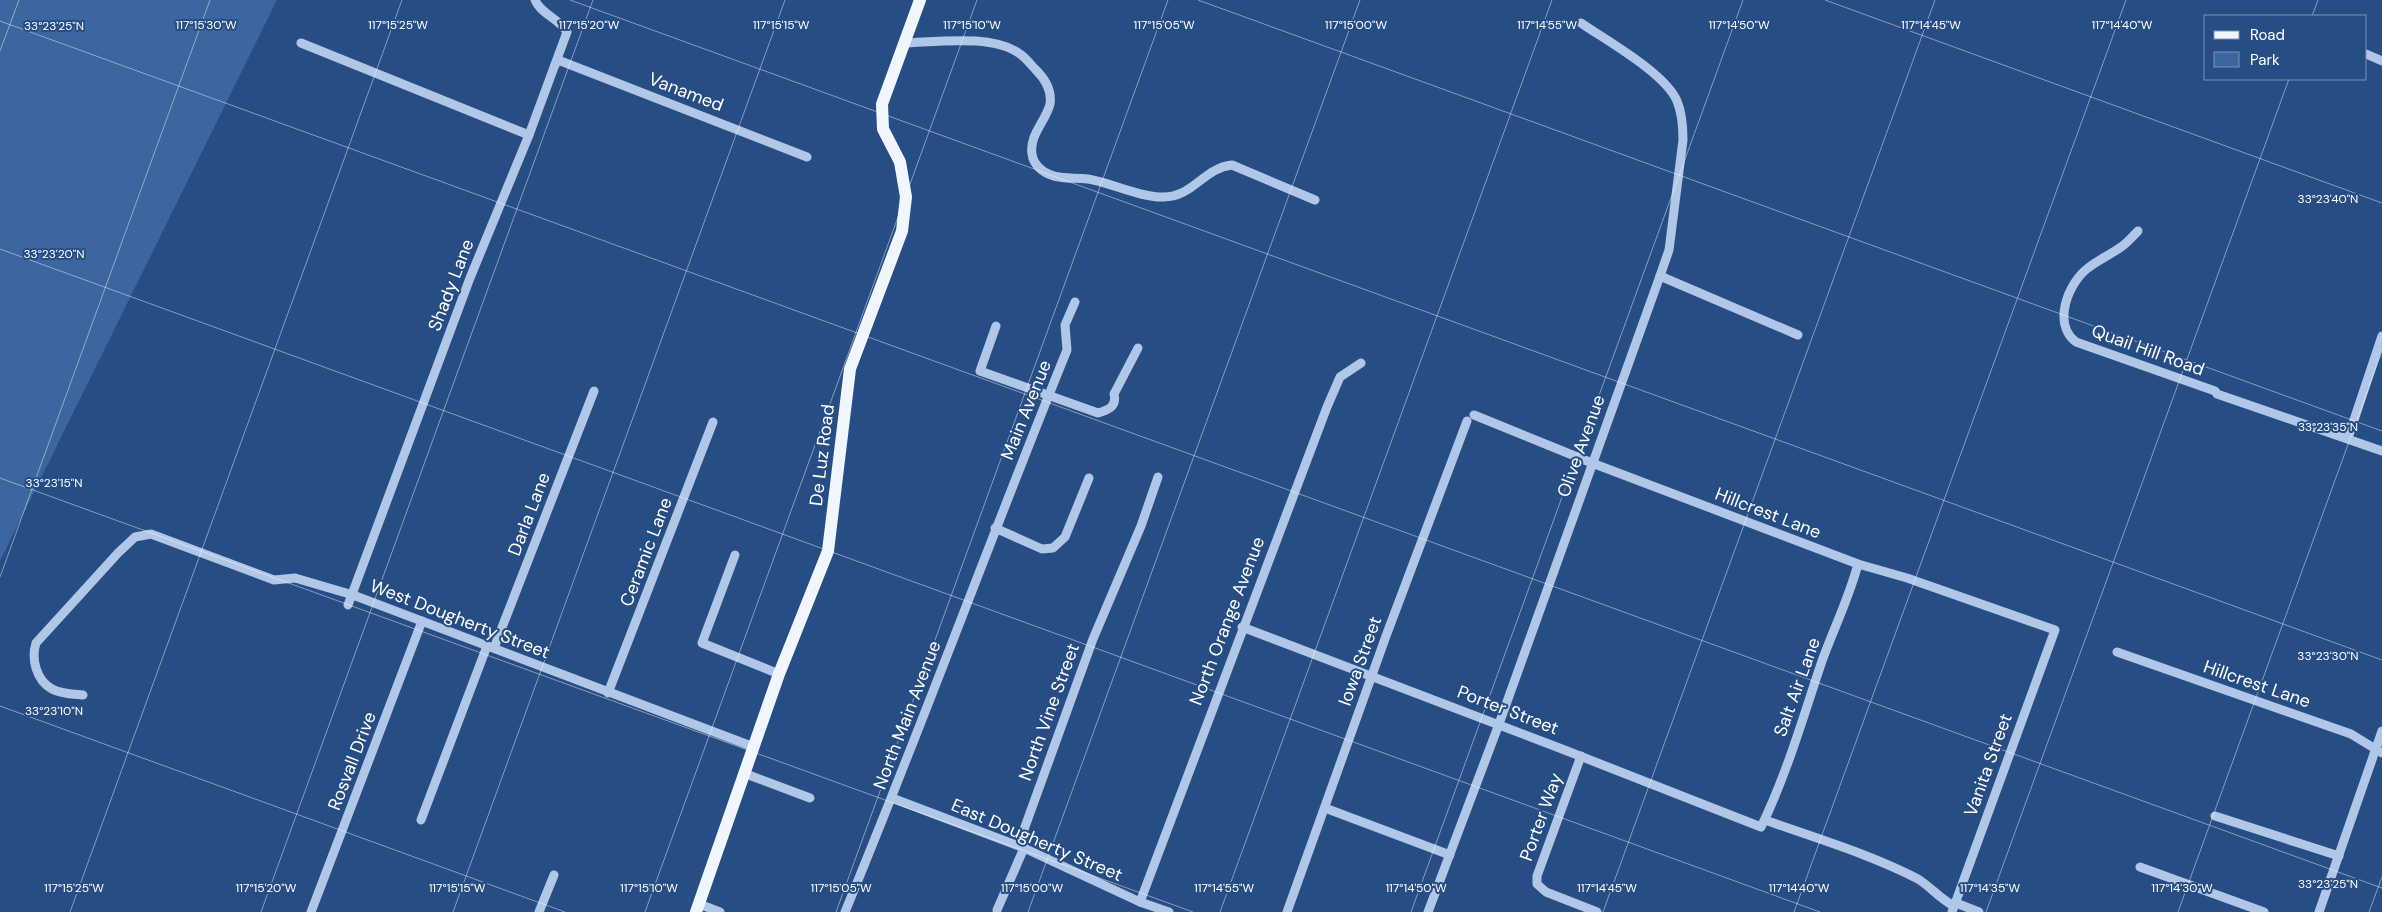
<svg xmlns="http://www.w3.org/2000/svg" width="2382" height="912" font-family="'DM Sans',sans-serif">
<style>
.green{fill:#3b66a0}
.lines{fill:none;stroke-linecap:round;stroke-linejoin:round}
.minor{stroke:#b0c7e7;stroke-width:9}
.major{stroke:#f1f6fe;stroke-width:12}
.ticks{fill:none;stroke:#fff;stroke-width:1;stroke-opacity:0.45}
.labels{text-anchor:middle;stroke-width:4;stroke-linejoin:round;paint-order:stroke}
.street-label{font-size:18px;fill:#fff;stroke:#264d84}
.ticks-label{font-size:12px;text-anchor:middle;fill:#fff;stroke:#264d84;stroke-width:4;stroke-linejoin:round;paint-order:stroke}
</style>
<rect width="100%" height="100%" fill="#264d84"/>
<path class="green" d="M0 0H277L0 561Z"/>
<g class="lines">
<g class="minor">
<path d="M301 43 529 135"/>
<path d="M904 43C937 42 993 34 1020 54 1026 58 1031 65 1036 70 1045 79 1052 91 1050 104 1046 121 1029 135 1032 154 1033 164 1042 172 1051 175 1063 180 1076 177 1088 179 1112 183 1139 197 1162 197 1193 198 1203 168 1232 165L1315 200"/>
<path d="M2366 54 2382 61"/>
<path d="M555 65 558 60 807 157"/>
<path d="M2138 231C2132 237 2127 243 2121 247 2110 255 2098 260 2088 268 2068 283 2052 324 2076 342L2215 391 2217 394 2382 451"/>
<path d="M1660 276 1798 335"/>
<path d="M996 326 980 371 1098 413C1109 410 1117 406 1114 394L1138 348"/>
<path d="M1474 415 1592 463 1858 564 1907 578 2055 630 1952 912"/>
<path d="M2348 438 2382 336"/>
<path d="M995 528 1042 549 1053 548 1065 537 1089 478"/>
<path d="M735 555 702 643 779 674"/>
<path d="M348 605 470 278 529 135 567 32C559 19 540 13 535 0"/>
<path d="M1242 627 1562 749 1761 827C1787 774 1803 717 1822 661 1834 628 1849 598 1858 564"/>
<path d="M494 648 594 391"/>
<path d="M2117 652 2351 734 2382 753"/>
<path d="M608 693 713 422"/>
<path d="M83 695C73 694 61 694 52 689 36 680 31 659 36 643L118 553 135 537 151 534 274 580 295 578 353 595 754 747"/>
<path d="M1581 756 1537 876V884L1546 892 1597 912"/>
<path d="M746 774 810 798"/>
<path d="M892 798 1024 848 1140 902 1169 912"/>
<path d="M1325 808 1450 855"/>
<path d="M2215 816 2339 856"/>
<path d="M421 820 487 646"/>
<path d="M1765 820C1815 838 1870 854 1918 879 1931 887 1940 899 1954 906"/>
<path d="M2140 867 2264 912"/>
<path d="M1140 902 1327 407 1340 377 1361 363"/>
<path d="M1956 903 1979 912"/>
<path d="M699 904 720 912"/>
<path d="M997 910 1024 848 1022 835 1093 639 1141 526 1158 477"/>
<path d="M311 912 422 621"/>
<path d="M539 912 554 875"/>
<path d="M845 912C922 726 991 537 1067 350L1065 325 1075 302"/>
<path d="M1287 912 1386 636 1467 421"/>
<path d="M1428 912 1499 724 1660 276 1669 250 1683 140C1683 127 1682 113 1677 101 1665 73 1607 41 1581 23"/>
<path d="M2319 912 2382 731"/>
</g>
<path class="major" d="M696 912 779 674 828 551 850 369 902 231 906 197 900 162 883 129 882 104 920 0"/>
</g>
<path class="ticks" d="M570 0 2382 660M1198 0 2382 431M1825 0 2382 203M2312 16 2318 0M0 21 2382 888M0 51 19 0M0 249 1820 912M0 478 1193 912M0 577 210 0M0 706 565 912M70 912 402 0M261 912 593 0M453 912 785 0M645 912 977 0M836 912 1168 0M1028 912 1360 0M1220 912 1552 0M1411 912 1743 0M1603 912 1935 0M1794 912 2126 0M1986 912 2289 79M2178 912 2382 351M2369 912 2382 877"/>
<g class="labels">
<g class="street-label">
<text transform="translate(686 92) rotate(21)" y="6">Vanamed</text>
<text transform="translate(451 285) rotate(-69)" y="6">Shady Lane</text>
<text transform="translate(2148 350) rotate(20)" y="6">Quail Hill Road</text>
<text transform="translate(1026 410) rotate(-68)" y="6">Main Avenue</text>
<text transform="translate(1581 446) rotate(-70)" y="6">Olive Avenue</text>
<text transform="translate(822 455) rotate(-83)" y="6">De Luz Road</text>
<text transform="translate(1768 513) rotate(21)" y="6">Hillcrest Lane</text>
<text transform="translate(529 514) rotate(-69)" y="6">Darla Lane</text>
<text transform="translate(646 552) rotate(-69)" y="6">Ceramic Lane</text>
<text transform="translate(460 619) rotate(21)" y="6">West Dougherty Street</text>
<text transform="translate(1227 621) rotate(-69)" y="6">North Orange Avenue</text>
<text transform="translate(1360 661) rotate(-70)" y="6">Iowa Street</text>
<text transform="translate(2257 684) rotate(19)" y="6">Hillcrest Lane</text>
<text transform="translate(1797 687) rotate(-70)" y="6">Salt Air Lane</text>
<text transform="translate(1508 710) rotate(21)" y="6">Porter Street</text>
<text transform="translate(1049 712) rotate(-70)" y="6">North Vine Street</text>
<text transform="translate(907 715) rotate(-69)" y="6">North Main Avenue</text>
<text transform="translate(352 761) rotate(-69)" y="6">Rosvall Drive</text>
<text transform="translate(1988 765) rotate(-70)" y="6">Vanita Street</text>
<text transform="translate(1541 817) rotate(-70)" y="6">Porter Way</text>
<text transform="translate(1037 840) rotate(23)" y="6">East Dougherty Street</text>
</g>
</g>
<g class="ticks-label">
<text x="206" y="29">117°15'30"W</text>
<text x="398" y="29">117°15'25"W</text>
<text x="589" y="29">117°15'20"W</text>
<text x="781" y="29">117°15'15"W</text>
<text x="972" y="29">117°15'10"W</text>
<text x="1164" y="29">117°15'05"W</text>
<text x="1356" y="29">117°15'00"W</text>
<text x="1547" y="29">117°14'55"W</text>
<text x="1739" y="29">117°14'50"W</text>
<text x="1931" y="29">117°14'45"W</text>
<text x="2122" y="29">117°14'40"W</text>
<text x="54" y="30">33°23'25"N</text>
<text x="2328" y="203">33°23'40"N</text>
<text x="54" y="258">33°23'20"N</text>
<text x="2328" y="431">33°23'35"N</text>
<text x="54" y="487">33°23'15"N</text>
<text x="2328" y="660">33°23'30"N</text>
<text x="54" y="715">33°23'10"N</text>
<text x="2328" y="888">33°23'25"N</text>
<text x="74" y="892">117°15'25"W</text>
<text x="266" y="892">117°15'20"W</text>
<text x="457" y="892">117°15'15"W</text>
<text x="649" y="892">117°15'10"W</text>
<text x="841" y="892">117°15'05"W</text>
<text x="1032" y="892">117°15'00"W</text>
<text x="1224" y="892">117°14'55"W</text>
<text x="1416" y="892">117°14'50"W</text>
<text x="1607" y="892">117°14'45"W</text>
<text x="1799" y="892">117°14'40"W</text>
<text x="1990" y="892">117°14'35"W</text>
<text x="2182" y="892">117°14'30"W</text>
</g>
<rect x="2204" y="15" width="162" height="65" fill="#264d84" stroke="#7d94b5"/>
<rect x="2214" y="31" width="25" height="8" fill="#f1f6fe" stroke="#7d94b5"/>
<text x="2250" y="40" font-size="15" fill="#ffffff">Road</text>
<rect x="2214" y="52" width="25" height="15" fill="#3b66a0" stroke="#7d94b5"/>
<text x="2250" y="65" font-size="15" fill="#ffffff">Park</text>
</svg>
